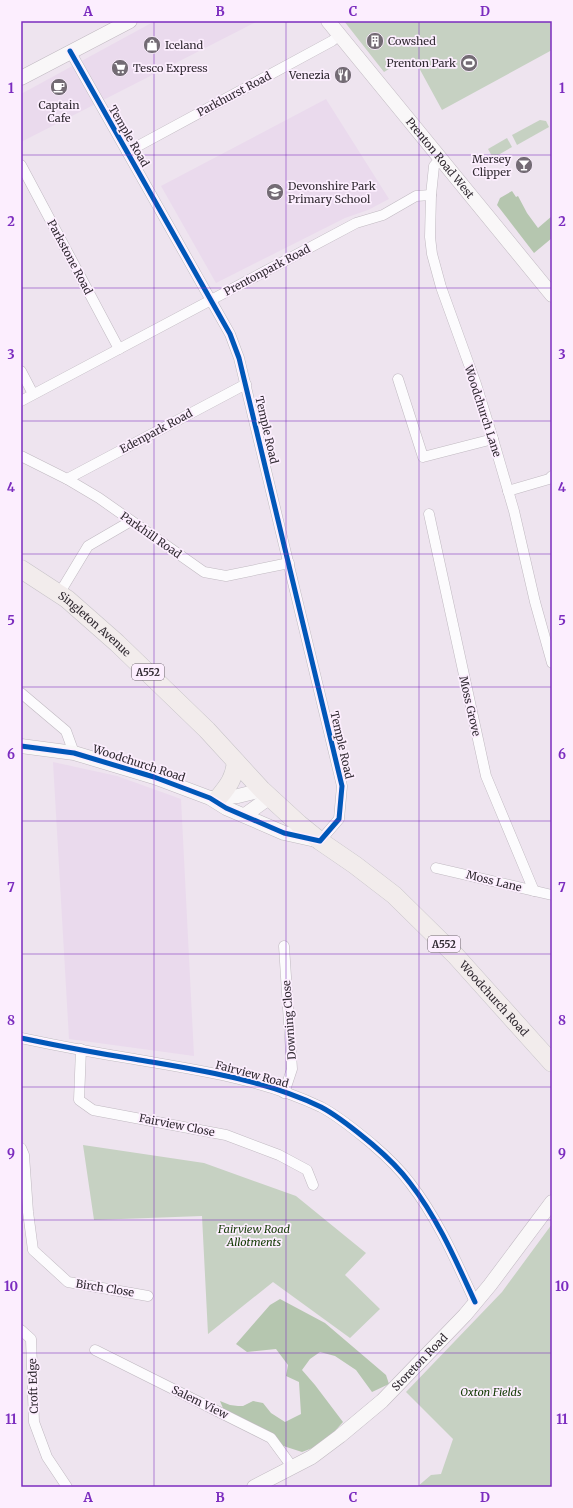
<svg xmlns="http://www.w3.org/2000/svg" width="573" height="1508" font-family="Merriweather,serif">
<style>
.built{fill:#eadaed}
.green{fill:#c6d1c2}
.forest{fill:#b5c6af}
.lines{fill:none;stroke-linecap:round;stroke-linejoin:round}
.street-casing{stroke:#c0b9c1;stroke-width:11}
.secondary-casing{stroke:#c0b9c1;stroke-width:15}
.highway-casing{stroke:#c7c3c8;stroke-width:19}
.street{stroke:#fcfbfd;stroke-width:10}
.secondary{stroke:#f9f7f8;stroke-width:14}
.highway{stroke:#f2ecec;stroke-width:18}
.cycleway-casing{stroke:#fceefe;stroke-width:8}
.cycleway{stroke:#0057b8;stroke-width:5}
.grid{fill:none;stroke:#7b2cbf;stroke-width:1;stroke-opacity:0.55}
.labels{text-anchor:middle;stroke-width:3.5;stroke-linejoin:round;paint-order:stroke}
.shield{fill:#fceefe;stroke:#6e656f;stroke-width:1}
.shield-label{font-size:10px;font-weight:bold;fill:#312a32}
.poi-label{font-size:11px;fill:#312a32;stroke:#fceefe;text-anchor:start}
.street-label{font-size:11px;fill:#312a32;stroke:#fceefe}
.park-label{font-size:11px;font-style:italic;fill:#123903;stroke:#fceefe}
.neatline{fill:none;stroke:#7b2cbf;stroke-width:1.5}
.grid-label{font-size:13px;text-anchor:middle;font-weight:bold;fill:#7b2cbf}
</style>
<rect width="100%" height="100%" fill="#eee4ef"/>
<g class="built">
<path d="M155 21H258L21 142V94Z"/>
<path d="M326 99 389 199 368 210 345 218 216 283 161 186Z"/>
<path d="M53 762 117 776 181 799 194 1056 69 1039Z"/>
</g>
<g class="green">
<path d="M344 21H552V50L442 110 418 66 402 61 384 72Z"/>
<path d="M540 120 546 121 549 127 517 145 512 135Z"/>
<path d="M507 138 512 147 493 158 488 149Z"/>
<path d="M83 1145 204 1163 296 1196 366 1253 345 1275 380 1309 350 1338 273 1282 208 1334 202 1216 94 1220Z"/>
<path d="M552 1224V1487H417L431 1475 441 1474 453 1439 406 1392 502 1292Z"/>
</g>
<g class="forest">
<path d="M512 191 516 197 518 196 527 213 538 228 552 216V238L534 253 497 205 500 198Z"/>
<path d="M280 1299 325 1323 386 1375 389 1384 372 1392 356 1370 335 1356 320 1352 310 1359 302 1370 315 1385 343 1422 323 1444 302 1452 274 1443 225 1413 220 1401 230 1405 238 1406H243L253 1401 263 1403 271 1413 285 1422 301 1414 299 1382 286 1376 288 1365 276 1349 247 1352 236 1344 270 1305Z"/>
</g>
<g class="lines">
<defs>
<g id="street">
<path d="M70 51 230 334 239 358 342 786 339 819 320 841"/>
<path d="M127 152 332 41 339 35"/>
<path d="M440 159 434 166 431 195 430 237 432 254 441 287 476 384 493 439 514 511 535 602 552 663"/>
<path d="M21 165 119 349"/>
<path d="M21 371 33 394"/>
<path d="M398 379 423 457 493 439"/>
<path d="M21 401 356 223 383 215 416 196 431 195"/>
<path d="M21 456 67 479 99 498 204 572 226 576 289 563"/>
<path d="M67 479 246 384"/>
<path d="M508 491 549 479 552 476"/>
<path d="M429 514 486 776 534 891"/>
<path d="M59 594 88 546 131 521"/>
<path d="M21 693 66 731 74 753"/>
<path d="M436 868 552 895"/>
<path d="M284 946 292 1069 284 1093"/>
<path d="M21 1038C59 1046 96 1053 134 1059 197 1070 263 1079 321 1107 340 1117 356 1131 372 1144 386 1156 399 1168 410 1183 438 1219 456 1261 475 1302"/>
<path d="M81 1049 79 1100 93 1110 226 1135 279 1155 307 1170 313 1185"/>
<path d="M21 1148 24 1155 28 1212 33 1250 68 1282 148 1296"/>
<path d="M21 1330 31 1339 34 1422 47 1457 67 1487"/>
<path d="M95 1350 271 1438 293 1468"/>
</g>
<g id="secondary">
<path id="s1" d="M328 21 552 295"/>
<path d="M21 78 130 21"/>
<path d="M21 746 74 753 154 777 210 798 226 808 284 833 320 841"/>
<path d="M212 798 238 796 262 790"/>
<path d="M245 815 270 797"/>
<path id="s2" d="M254 1487 312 1457 340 1436 382 1401 465 1315 490 1285 552 1202"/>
</g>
<g id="highway">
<path id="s3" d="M21 569 67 599 117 643 207 730 262 790 299 824 320 841 355 865 394 895 455 955 552 1063"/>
<path d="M219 797C229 785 234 778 236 762"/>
</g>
</defs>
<use href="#street" class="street-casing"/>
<use href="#secondary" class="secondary-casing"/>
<use href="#highway" class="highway-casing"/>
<use href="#street" class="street"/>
<use href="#secondary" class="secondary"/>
<use href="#highway" class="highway"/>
<defs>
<g id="cycleway">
<path d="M21 746 74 753 154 777 210 798 226 808 284 833 320 841 339 819 342 786 239 358 230 334 70 51"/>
<path d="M21 1038C59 1046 96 1053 134 1059 197 1070 263 1079 321 1107 340 1117 356 1131 372 1144 386 1156 399 1168 410 1183 438 1219 456 1261 475 1302"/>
</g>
</defs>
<use href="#cycleway" class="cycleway-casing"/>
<use href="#cycleway" class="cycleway"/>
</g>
<path class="grid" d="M154 21V1487M286 21V1487M419 21V1487M21 155H552M21 288H552M21 421H552M21 554H552M21 687H552M21 821H552M21 954H552M21 1087H552M21 1220H552M21 1353H552"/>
<defs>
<symbol id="building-disc" viewBox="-11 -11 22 22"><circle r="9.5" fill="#736b74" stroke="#fceefe"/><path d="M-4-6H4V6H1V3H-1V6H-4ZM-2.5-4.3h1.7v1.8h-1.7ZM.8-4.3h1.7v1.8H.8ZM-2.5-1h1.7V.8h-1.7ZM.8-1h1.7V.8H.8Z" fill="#fff"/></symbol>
<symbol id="shop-disc" viewBox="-11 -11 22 22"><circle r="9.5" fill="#736b74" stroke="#fceefe"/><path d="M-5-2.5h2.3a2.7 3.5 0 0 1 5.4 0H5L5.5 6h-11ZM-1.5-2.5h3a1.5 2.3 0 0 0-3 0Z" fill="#fff"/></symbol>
<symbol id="stadium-disc" viewBox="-11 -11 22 22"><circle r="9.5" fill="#736b74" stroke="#fceefe"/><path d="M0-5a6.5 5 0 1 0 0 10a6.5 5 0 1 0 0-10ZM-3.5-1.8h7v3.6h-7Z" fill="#fff"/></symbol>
<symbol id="supermarket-disc" viewBox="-11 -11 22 22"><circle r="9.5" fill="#736b74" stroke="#fceefe"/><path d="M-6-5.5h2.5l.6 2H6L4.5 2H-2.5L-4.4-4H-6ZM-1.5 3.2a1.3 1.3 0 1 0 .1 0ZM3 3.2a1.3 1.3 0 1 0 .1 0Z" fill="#fff"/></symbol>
<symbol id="restaurant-disc" viewBox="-11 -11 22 22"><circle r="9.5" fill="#736b74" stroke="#fceefe"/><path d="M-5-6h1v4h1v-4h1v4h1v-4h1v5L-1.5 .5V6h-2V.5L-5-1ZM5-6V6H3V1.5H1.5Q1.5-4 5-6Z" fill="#fff"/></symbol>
<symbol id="cafe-disc" viewBox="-11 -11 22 22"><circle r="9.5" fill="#736b74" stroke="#fceefe"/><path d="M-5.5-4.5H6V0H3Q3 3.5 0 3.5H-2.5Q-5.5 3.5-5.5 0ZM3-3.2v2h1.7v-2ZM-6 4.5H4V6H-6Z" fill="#fff"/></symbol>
<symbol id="bar-disc" viewBox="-11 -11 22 22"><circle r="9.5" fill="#736b74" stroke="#fceefe"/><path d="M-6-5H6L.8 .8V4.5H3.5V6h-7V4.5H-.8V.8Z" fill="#fff"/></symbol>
<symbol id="school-disc" viewBox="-11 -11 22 22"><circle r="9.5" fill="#736b74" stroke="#fceefe"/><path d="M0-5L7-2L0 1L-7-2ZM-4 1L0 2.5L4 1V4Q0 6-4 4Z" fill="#fff"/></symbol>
</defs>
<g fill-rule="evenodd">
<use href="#building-disc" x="365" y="31" width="20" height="20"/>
<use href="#shop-disc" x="142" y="35" width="20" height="20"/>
<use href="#stadium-disc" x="459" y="53" width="20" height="20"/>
<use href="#supermarket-disc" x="110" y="58" width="20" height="20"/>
<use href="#restaurant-disc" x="333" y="65" width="20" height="20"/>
<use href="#cafe-disc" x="49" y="77" width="20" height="20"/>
<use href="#bar-disc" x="514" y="155" width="20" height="20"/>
<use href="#school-disc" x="265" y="182" width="20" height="20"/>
</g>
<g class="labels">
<g class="shield">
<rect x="132" y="664" width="32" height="16" rx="3"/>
<rect x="428" y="936" width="32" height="16" rx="3"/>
</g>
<g class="shield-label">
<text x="148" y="676">A552</text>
<text x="444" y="948">A552</text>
</g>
<g class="poi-label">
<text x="388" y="45">Cowshed</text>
<text x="165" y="49">Iceland</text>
<text x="456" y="67" text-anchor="end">Prenton Park</text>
<text x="133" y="72">Tesco Express</text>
<text x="330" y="79" text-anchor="end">Venezia</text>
<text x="59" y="109" text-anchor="middle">Captain<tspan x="59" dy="13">Cafe</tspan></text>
<text x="511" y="163" text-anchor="end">Mersey<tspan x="511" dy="13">Clipper</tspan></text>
<text x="288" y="190">Devonshire Park<tspan x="288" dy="13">Primary School</tspan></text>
</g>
<g class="street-label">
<text transform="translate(234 94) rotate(-28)" y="4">Parkhurst Road</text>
<text transform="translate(129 136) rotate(60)" y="4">Temple Road</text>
<text dy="4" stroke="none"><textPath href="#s1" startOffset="177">Prenton Road West</textPath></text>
<text transform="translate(70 257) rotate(62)" y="4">Parkstone Road</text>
<text transform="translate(267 270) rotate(-28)" y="4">Prentonpark Road</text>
<text transform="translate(483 411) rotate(72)" y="4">Woodchurch Lane</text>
<text transform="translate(267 430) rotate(77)" y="4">Temple Road</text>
<text transform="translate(156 431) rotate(-28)" y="4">Edenpark Road</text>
<text transform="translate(151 535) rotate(35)" y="4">Parkhill Road</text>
<text dy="4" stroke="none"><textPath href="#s3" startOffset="92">Singleton Avenue</textPath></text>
<text transform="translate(470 706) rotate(77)" y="4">Moss Grove</text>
<text transform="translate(342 745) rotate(77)" y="4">Temple Road</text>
<text transform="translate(139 763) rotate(18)" y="4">Woodchurch Road</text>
<text transform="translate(494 881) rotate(14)" y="4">Moss Lane</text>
<text dy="4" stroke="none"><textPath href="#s3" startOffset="641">Woodchurch Road</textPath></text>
<text transform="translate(289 1020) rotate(-94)" y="4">Downing Close</text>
<text transform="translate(252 1074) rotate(15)" y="4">Fairview Road</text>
<text transform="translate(177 1125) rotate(11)" y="4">Fairview Close</text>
<text transform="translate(105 1288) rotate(9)" y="4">Birch Close</text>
<text dy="4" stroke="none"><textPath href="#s2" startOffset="209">Storeton Road</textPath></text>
<text transform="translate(33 1386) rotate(-92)" y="4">Croft Edge</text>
<text transform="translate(200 1402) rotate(26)" y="4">Salem View</text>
</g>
<g class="park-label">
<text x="254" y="1233">Fairview Road<tspan x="254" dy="13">Allotments</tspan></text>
<text x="491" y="1396">Oxton Fields</text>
</g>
</g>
<rect width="573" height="1508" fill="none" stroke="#fceefe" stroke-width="44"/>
<rect x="22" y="22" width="529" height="1464" class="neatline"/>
<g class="grid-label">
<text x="88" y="16">A</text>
<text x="220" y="16">B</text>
<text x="353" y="16">C</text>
<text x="485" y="16">D</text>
<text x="11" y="93">1</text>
<text x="562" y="93">1</text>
<text x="11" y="226">2</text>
<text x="562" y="226">2</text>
<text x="11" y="359">3</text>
<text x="562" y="359">3</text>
<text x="11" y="492">4</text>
<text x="562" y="492">4</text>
<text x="11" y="625">5</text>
<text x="562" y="625">5</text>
<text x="11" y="759">6</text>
<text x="562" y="759">6</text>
<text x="11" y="892">7</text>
<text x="562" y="892">7</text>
<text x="11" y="1025">8</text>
<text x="562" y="1025">8</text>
<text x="11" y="1158">9</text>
<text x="562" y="1158">9</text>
<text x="11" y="1291">10</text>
<text x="562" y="1291">10</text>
<text x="11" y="1424">11</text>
<text x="562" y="1424">11</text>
<text x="88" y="1502">A</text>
<text x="220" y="1502">B</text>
<text x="353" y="1502">C</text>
<text x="485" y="1502">D</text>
</g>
</svg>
